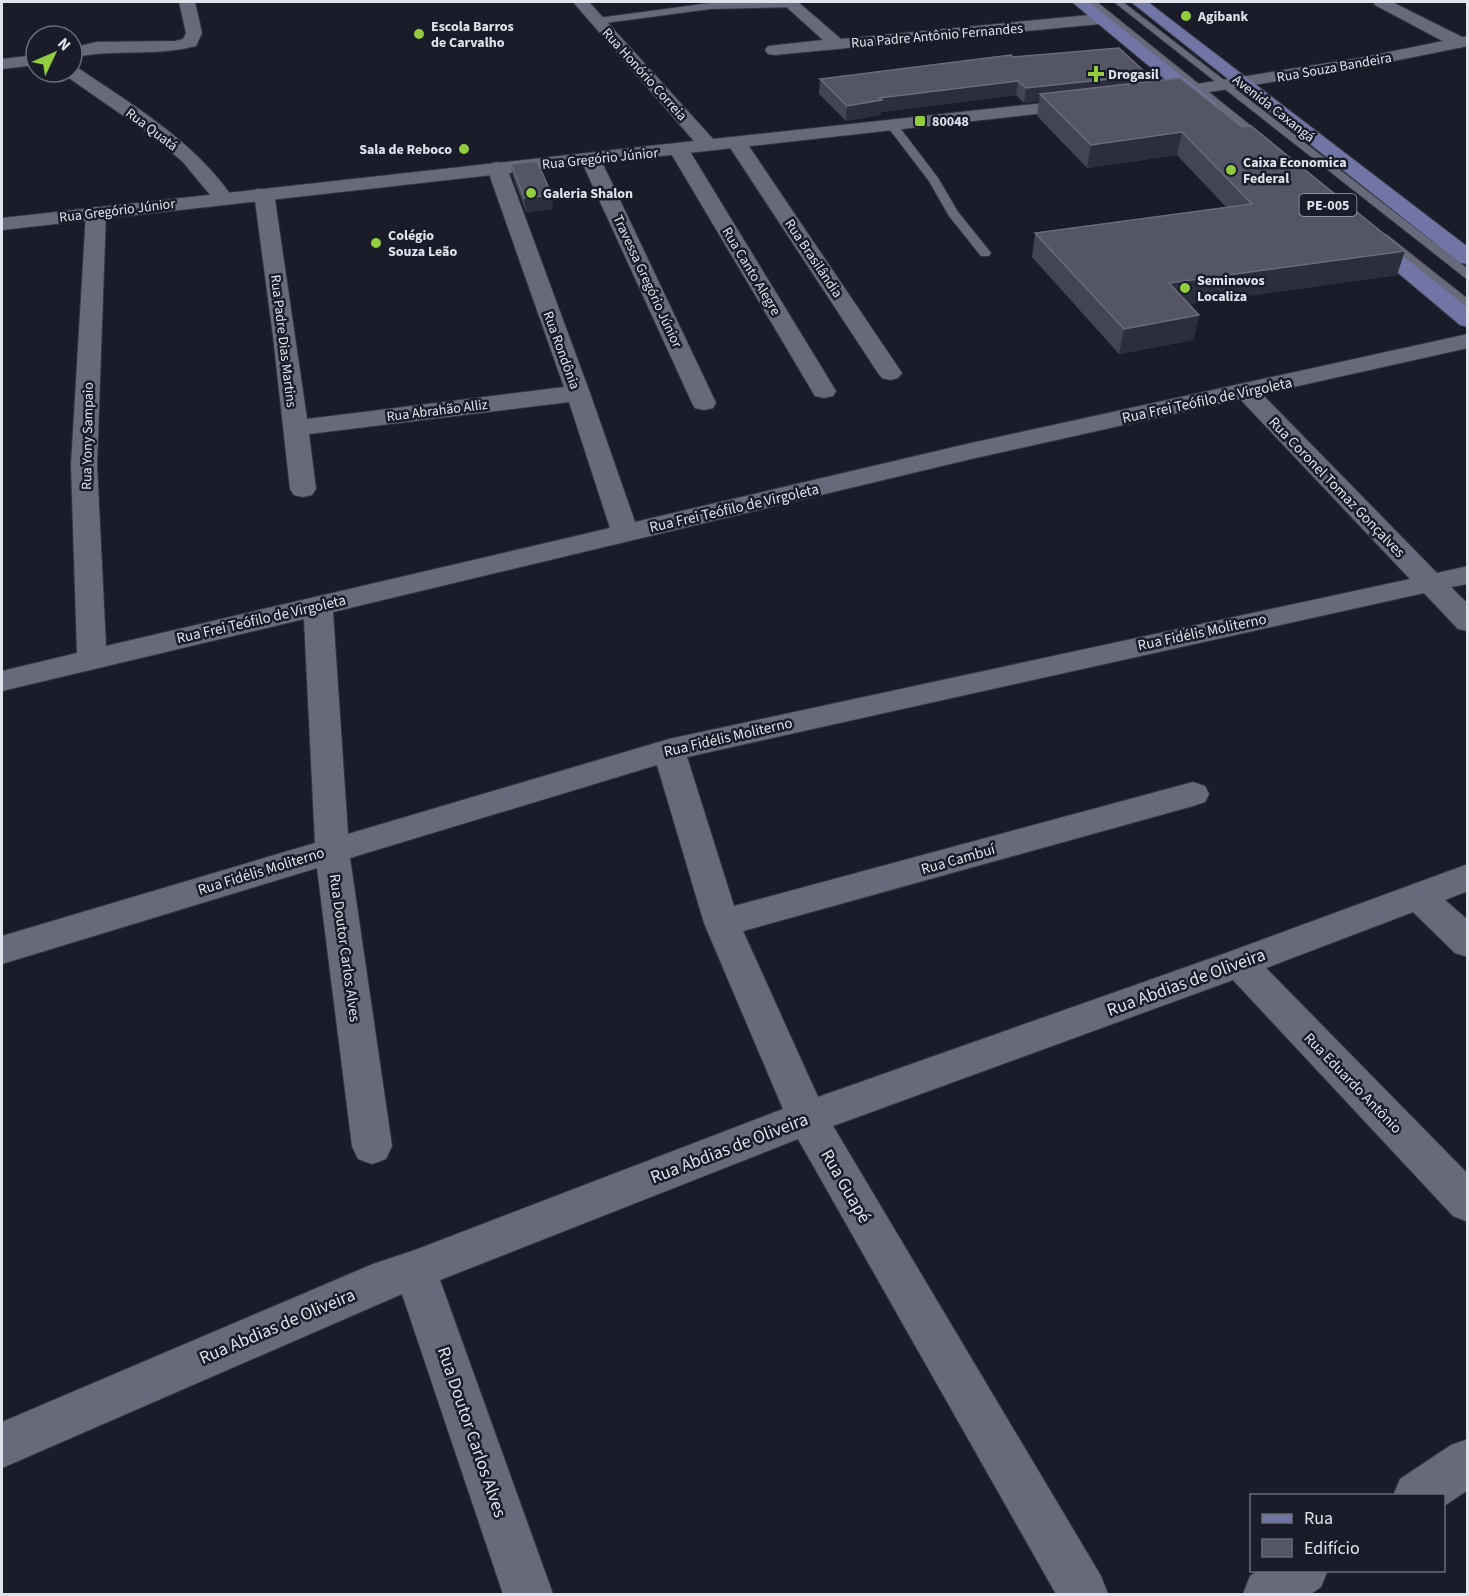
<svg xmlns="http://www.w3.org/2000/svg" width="1469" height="1596" font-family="'Source Sans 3',sans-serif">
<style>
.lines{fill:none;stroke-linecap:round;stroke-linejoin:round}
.lane-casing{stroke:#363642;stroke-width:2}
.street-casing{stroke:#363642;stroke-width:2}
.secondary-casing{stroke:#363642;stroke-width:2}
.primary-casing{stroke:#363642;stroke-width:2}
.lane{fill:#686a7c;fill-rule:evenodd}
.street{fill:#686a7c;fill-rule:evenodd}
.secondary{fill:#686a7c;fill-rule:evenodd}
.primary{fill:#7175a5;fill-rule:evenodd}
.wall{fill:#444554}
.shaded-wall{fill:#2c2d3d}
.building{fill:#555665;stroke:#6a6c7a;stroke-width:1.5}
.poi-dot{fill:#91cd3f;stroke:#1a1c2a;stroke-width:2}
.labels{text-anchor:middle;stroke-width:5;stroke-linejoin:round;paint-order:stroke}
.far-poi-label{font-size:14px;font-weight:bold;fill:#e0e2ec;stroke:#1a1c2a;text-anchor:start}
.far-street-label{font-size:14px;fill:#e0e2ec;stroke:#1a1c2a}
.shield{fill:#1a1c2a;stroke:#a5a7b2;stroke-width:1.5}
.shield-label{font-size:14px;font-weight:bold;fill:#e0e2ec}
.street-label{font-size:15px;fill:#e0e2ec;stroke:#1a1c2a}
.near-street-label{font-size:18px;fill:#e0e2ec;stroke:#1a1c2a}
</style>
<rect width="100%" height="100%" fill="#1a1c2a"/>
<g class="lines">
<defs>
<g id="lane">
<path d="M793 2 798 5 796 7 710 9 598 24 593 21 598 18 710 3Z"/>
<path d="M1088 2H1097L1271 142V146H1263Z"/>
<path d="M1114 2H1123L1468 269V280Z"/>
<path d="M893 123 897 124 938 178 958 212 991 253 989 256H981L949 216 929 181 887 126Z"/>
<path d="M1383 234 1387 235 1468 299V310L1379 241 1377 238Z"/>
</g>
<g id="street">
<path d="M179 2H195L202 33 196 46C155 57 114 48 72 58V48L96 42 175 41 183 39 186 33Z"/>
<path d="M781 2H798L841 39 1100 14 1108 19 1100 24 774 55 768 54 765 50 768 46 823 40Z"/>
<path d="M1373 2H1392L1466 39 1468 44 1460 48 1454 47 1375 5Z"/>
<path d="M36 55V65L2 69V59Z"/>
<path d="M72 67 78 68C134 106 194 141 233 198L230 202H216L183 162 151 135 66 76 63 72H72Z"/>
<path d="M737 137 744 139 902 373 898 378 890 380 882 378 878 373 727 143 730 139Z"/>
<path d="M679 144 686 146 689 150 836 391 833 396 824 398 815 396 812 391 669 150 672 146Z"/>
<path d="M591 154 598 156 601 160 716 403 713 408 704 410 695 408 692 403 581 160 584 156Z"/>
<path d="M497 162 504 164 507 168 590 393 635 522 971 443 1468 334V348L1262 394 1437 573 1468 566V584L1451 587 1468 604V631L1458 629 1424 593 687 757 734 906 1193 782 1205 786 1209 794 1205 802 1193 806 743 931 818 1097 1226 953 1468 864V891L1445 900 1468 920V957L1455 953 1413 912 1266 968 1468 1174V1222L1453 1216 1233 980 833 1126 1101 1576 1108 1594H1056L798 1139 440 1280 553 1594H503L402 1294 2 1468V1422L373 1264 415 1250 783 1109 704 923 657 765 350 858 392 1146 386 1159 372 1164 358 1159 352 1146 317 868 2 964V936L315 843 304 619 2 691V671L77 653 71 465 86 213 89 209 96 207 103 209 106 213 97 465 106 646 610 528 569 402 309 434 316 489 312 495 303 497 294 495 290 489 273 336 254 193 257 189H271L274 193 307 419 564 387 487 168 490 164ZM1240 399 1410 579 669 739 348 834 333 612 971 459Z"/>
<path d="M1468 1439V1490L1444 1506V1496H1393L1400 1479 1451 1445Z"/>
<path d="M1259 1570H1328L1321 1587 1311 1594H1243L1250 1576Z"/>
</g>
<g id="secondary">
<path d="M573 2H589L713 139 1081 99 1087 100 1090 104 1087 108 1081 109 2 230V218L694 141Z"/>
<path d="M1468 36V46L1359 68 1153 101 1147 100 1144 96 1147 92 1153 91 1359 58Z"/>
</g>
<g id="primary">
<path d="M1072 2H1089L1215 103 1218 107 1215 111H1203Z"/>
<path d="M1131 2H1148L1468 247V264L1460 263Z"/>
<path d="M1367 231 1374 233 1468 308V327L1460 325 1360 241 1356 237 1360 233Z"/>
</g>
</defs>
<use href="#lane" class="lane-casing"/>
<use href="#street" class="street-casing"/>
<use href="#secondary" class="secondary-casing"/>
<use href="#primary" class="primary-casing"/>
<use href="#lane" class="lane"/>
<use href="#street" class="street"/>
<use href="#secondary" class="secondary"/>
<use href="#primary" class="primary"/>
</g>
<g class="wall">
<path d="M1013 57 1148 75 1147 82 1397 275 1190 304 1199 315 1193 340 1119 354 1032 257 1035 233 1226 207 1177 155 1087 168 1037 116 1039 101 1024 103 1016 95 881 112V115L846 121 819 94 820 79Z"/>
<path d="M511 164 553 209 526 212 513 177Z"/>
</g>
<g class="shaded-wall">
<path d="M1148 75 1145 89 1040 94 1039 101 1024 103 1026 88Z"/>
<path d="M1018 81 1016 95 881 112V115L846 121 847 106 879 98Z"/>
<path d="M1182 132 1177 155 1087 168 1091 145Z"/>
<path d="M552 195 553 209 526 212 524 198Z"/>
<path d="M1405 251 1397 275 1164 308 1169 283Z"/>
<path d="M1199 315 1193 340 1119 354 1124 329Z"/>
</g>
<g class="building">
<path d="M1119 48 1148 75 1026 88 1018 81 879 98 882 100 847 106 820 79 1011 55 1013 57Z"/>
<path d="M1180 78 1242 127 1251 126 1405 251 1169 283 1199 315 1124 329 1035 233 1252 204 1182 132 1091 145 1040 94Z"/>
<path d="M537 161 552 195 524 198 511 164Z"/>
</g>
<g class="poi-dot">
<circle cx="1186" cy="16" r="6"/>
<circle cx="419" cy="34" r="6"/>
<path d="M1093 65h6v6h6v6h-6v6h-6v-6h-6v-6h6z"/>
<rect x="914" y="115" width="12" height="12" rx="3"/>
<circle cx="464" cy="149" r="6"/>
<circle cx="1231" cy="170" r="6"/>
<circle cx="531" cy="193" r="6"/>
<circle cx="376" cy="243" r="6"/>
<circle cx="1185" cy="288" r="6"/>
</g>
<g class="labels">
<g class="far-poi-label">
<text x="1198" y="21">Agibank</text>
<text x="431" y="31">Escola Barros<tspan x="431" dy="16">de Carvalho</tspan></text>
<text x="1108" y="79">Drogasil</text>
<text x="932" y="126">80048</text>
<text x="452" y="154" text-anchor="end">Sala de Reboco</text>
<text x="1243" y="167">Caixa Economica<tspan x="1243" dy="16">Federal</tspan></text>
<text x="543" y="198">Galeria Shalon</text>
<text x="388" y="240">Colégio<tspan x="388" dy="16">Souza Leão</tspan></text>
<text x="1197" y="285">Seminovos<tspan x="1197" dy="16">Localiza</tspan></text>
</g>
<g class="far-street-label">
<text transform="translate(937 35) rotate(-5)" y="5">Rua Padre Antônio Fernandes</text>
<text transform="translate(1334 67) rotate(-10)" y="5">Rua Souza Bandeira</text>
<text transform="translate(645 74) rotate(48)" y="5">Rua Honório Correia</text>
<text transform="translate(1274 108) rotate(38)" y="5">Avenida Caxangá</text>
<text transform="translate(152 129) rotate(37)" y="5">Rua Quatá</text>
<text transform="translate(600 158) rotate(-6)" y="5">Rua Gregório Júnior</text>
<text transform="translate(117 210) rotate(-7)" y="5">Rua Gregório Júnior</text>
<text transform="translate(814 258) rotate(56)" y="5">Rua Brasilândia</text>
<text transform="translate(752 271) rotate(59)" y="5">Rua Canto Alegre</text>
<text transform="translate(648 281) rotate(65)" y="5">Travessa Gregório Júnior</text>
<text transform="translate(284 341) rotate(83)" y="5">Rua Padre Dias Martins</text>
<text transform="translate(562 350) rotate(70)" y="5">Rua Rondônia</text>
<text transform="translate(437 410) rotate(-7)" y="5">Rua Abrahão Alliz</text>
<text transform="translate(87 436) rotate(-89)" y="5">Rua Yony Sampaio</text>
</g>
<rect class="shield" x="1299.5" y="194" width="57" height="22" rx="4.5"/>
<g class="shield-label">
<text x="1328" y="210">PE-005</text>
</g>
<g class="street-label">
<text transform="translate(1207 400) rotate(-12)" y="5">Rua Frei Teófilo de Virgoleta</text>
<text transform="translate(1337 487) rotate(46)" y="5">Rua Coronel Tomaz Gonçalves</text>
<text transform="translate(734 508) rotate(-13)" y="5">Rua Frei Teófilo de Virgoleta</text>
<text transform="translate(261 619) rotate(-13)" y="5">Rua Frei Teófilo de Virgoleta</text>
<text transform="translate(1202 632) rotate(-12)" y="5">Rua Fidélis Moliterno</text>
<text transform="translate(728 737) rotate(-13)" y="5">Rua Fidélis Moliterno</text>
<text transform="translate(958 859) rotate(-16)" y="5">Rua Cambuí</text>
<text transform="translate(261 871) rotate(-17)" y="5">Rua Fidélis Moliterno</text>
<text transform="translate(345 948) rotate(82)" y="5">Rua Doutor Carlos Alves</text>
<text transform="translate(1353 1083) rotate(46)" y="5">Rua Eduardo Antônio</text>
</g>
<g class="near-street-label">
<text transform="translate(1186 982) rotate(-20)" y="6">Rua Abdias de Oliveira</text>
<text transform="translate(729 1148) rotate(-21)" y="6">Rua Abdias de Oliveira</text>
<text transform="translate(846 1186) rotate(60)" y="6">Rua Guapé</text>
<text transform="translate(277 1326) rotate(-23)" y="6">Rua Abdias de Oliveira</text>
<text transform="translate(472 1432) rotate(71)" y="6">Rua Doutor Carlos Alves</text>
</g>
</g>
<rect width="1469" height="1596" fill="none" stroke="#e0e2ec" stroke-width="6"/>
<rect x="1250" y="1494" width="195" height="78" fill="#1a1c2a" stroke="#696b78" stroke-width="1.5"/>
<rect x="1262" y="1514" width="30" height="9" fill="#7175a5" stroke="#696b78" stroke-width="1.5"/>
<text x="1304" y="1524" font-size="18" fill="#e0e2ec">Rua</text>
<rect x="1262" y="1539" width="30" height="18" fill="#555665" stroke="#696b78" stroke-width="1.5"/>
<text x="1304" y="1554" font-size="18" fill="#e0e2ec">Edifício</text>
<g transform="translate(54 54) rotate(46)"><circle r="28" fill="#1a1c2a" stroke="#696b78" stroke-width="1.5"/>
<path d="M0-4.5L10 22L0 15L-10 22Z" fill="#91cd3f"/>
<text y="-9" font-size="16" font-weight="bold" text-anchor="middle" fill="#e0e2ec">N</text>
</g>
</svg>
